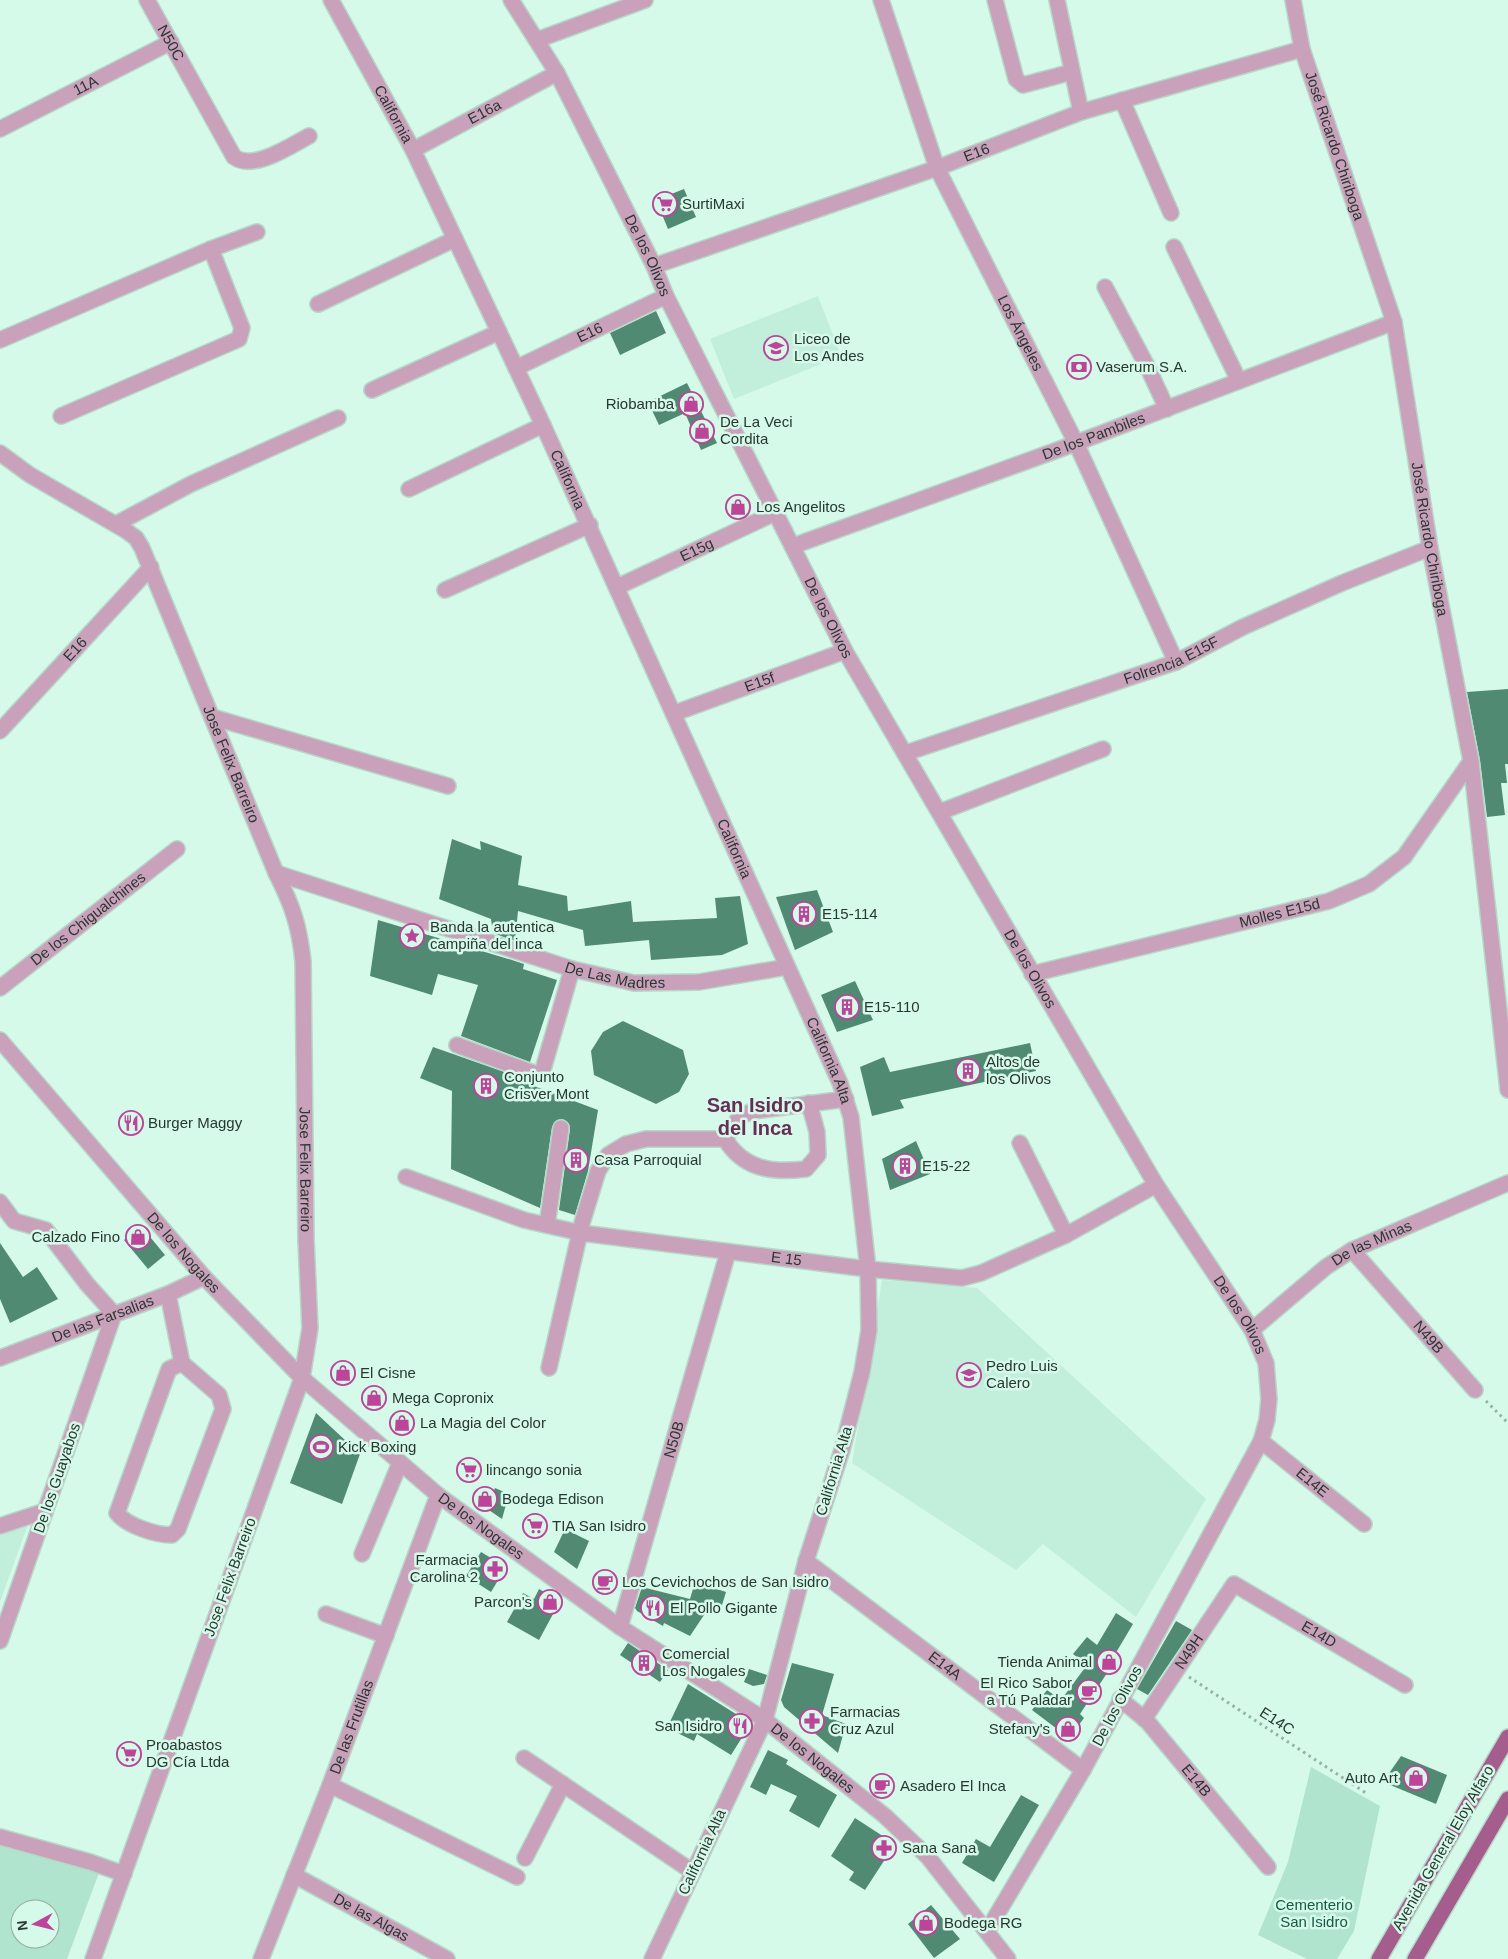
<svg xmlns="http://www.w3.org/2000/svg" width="1508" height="1959" font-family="Helvetica,sans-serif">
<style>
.built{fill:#c2efdb}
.green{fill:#b1e4ce;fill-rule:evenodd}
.building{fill:#508a73}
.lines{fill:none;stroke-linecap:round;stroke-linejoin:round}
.minor-casing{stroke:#b6d7c8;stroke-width:18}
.major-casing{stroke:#b6d7c8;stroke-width:18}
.path{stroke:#94b1a4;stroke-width:3;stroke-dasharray:2.5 4;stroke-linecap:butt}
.minor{stroke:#caa1bb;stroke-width:15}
.major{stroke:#a55d8d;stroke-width:15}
.labels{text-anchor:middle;stroke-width:5;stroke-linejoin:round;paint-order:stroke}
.street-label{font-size:15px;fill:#283731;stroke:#d5fae9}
.poi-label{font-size:15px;fill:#283731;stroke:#d5fae9;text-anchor:start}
.park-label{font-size:15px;fill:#105c44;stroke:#d5fae9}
.district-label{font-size:20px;font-weight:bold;fill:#672d55;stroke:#d5fae9}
</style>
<rect width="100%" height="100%" fill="#d5fae9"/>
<g class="built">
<path d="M818 296 841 356 734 399 710 339Z"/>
<path d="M882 1280 977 1288 1206 1499 1136 1617 1043 1544 1016 1570 852 1463Z"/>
<path d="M35 1505 0 1602V1520Z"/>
</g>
<g class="green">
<path d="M1311 1767 1380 1806 1354 1931 1337 1959H1307L1258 1935 1288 1862Z"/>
<path d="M0 1830 100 1870 67 1959H0ZM20 1909H50V1939H20Z"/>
</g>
<g class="building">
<path d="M684 189 696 217 668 229 656 200Z"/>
<path d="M656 311 666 333 620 355 610 333Z"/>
<path d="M687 383 717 443 701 450 685 413 659 425 648 402Z"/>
<path d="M1508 689V764H1505L1507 783H1501L1505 815 1487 817 1480 760 1467 692Z"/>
<path d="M452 839 481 850 480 841 522 856 518 885 567 896 568 911 631 901 633 922 717 918 715 898 740 896 748 944 722 955 651 960 649 940 585 946 583 930 518 911 515 941 493 933 491 919 439 899Z"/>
<path d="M817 890 833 932 795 950 776 897Z"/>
<path d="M378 920 512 960 524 964 523 969 557 980 530 1062 461 1036 478 985 438 974 432 995 370 976Z"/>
<path d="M855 981 873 1020 837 1032 821 995Z"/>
<path d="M623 1021 683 1050 689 1074 679 1092 656 1104 594 1075 591 1051 603 1032Z"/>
<path d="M1030 1043 1036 1071 900 1100 904 1108 872 1116 860 1067 884 1057 890 1072Z"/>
<path d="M433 1047 524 1079 523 1082 598 1110 588 1171 575 1215 559 1210 570 1129 569 1124 563 1119 557 1120 552 1127 540 1208 451 1169 452 1091 420 1078Z"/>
<path d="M916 1141 930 1174 890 1190 882 1159Z"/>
<path d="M141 1226 165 1255 148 1269 124 1240Z"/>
<path d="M0 1243 23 1277 37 1267 58 1299 10 1323 0 1299Z"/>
<path d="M316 1413 360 1454 342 1504 290 1483Z"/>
<path d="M495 1488 509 1494 502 1519 477 1502 481 1490 492 1496Z"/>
<path d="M565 1529 589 1541 577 1569 554 1552Z"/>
<path d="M481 1552 506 1567 491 1592 466 1576Z"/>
<path d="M695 1582 726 1592 719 1615 708 1609 690 1636 664 1623 663 1626 637 1611 635 1608 642 1587 690 1599Z"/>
<path d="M539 1589 560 1601 539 1640 507 1622 523 1593 534 1599Z"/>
<path d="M1116 1613 1133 1624 1114 1656 1117 1658 1080 1714 1084 1718 1069 1738 1032 1710 1047 1690 1061 1700 1087 1665 1073 1654 1087 1637 1097 1645Z"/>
<path d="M1176 1621 1192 1630 1148 1695 1137 1689Z"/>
<path d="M628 1643 668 1670 660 1682 620 1655Z"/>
<path d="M792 1663 834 1674 822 1715 846 1724 838 1753 784 1707 781 1700Z"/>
<path d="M749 1669 767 1675 764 1684 753 1686 744 1682Z"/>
<path d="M688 1684 744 1719 748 1728 731 1755 697 1734 694 1741 667 1728Z"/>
<path d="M768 1750 788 1760 786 1764 837 1795 819 1828 789 1811 797 1796 771 1784 766 1795 750 1787Z"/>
<path d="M1401 1756 1447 1775 1436 1804 1383 1782Z"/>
<path d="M1021 1795 1039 1805 994 1882 962 1863 976 1839 990 1847Z"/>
<path d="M855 1818 895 1844 865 1890 849 1880 854 1872 831 1856Z"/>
<path d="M931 1905 960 1939 934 1958 908 1924Z"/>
</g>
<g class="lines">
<defs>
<g id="minor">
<path id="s1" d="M147 0 234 157C254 171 290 146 309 136"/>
<path id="s2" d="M331 0 413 150 543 425 840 1083 851 1117 868 1269 869 1330 862 1372 842 1450 806 1561 765 1720 652 1959"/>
<path id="s3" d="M511 0 557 73 654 266 666 296 845 651 1156 1185 1252 1330 1266 1363 1269 1399 1267 1420 1261 1441 1083 1770 987 1931"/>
<path id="s4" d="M881 0 937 168 1076 443 1176 662"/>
<path d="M995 0 1016 79 1023 85 1072 72"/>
<path d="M1057 0 1081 112"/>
<path id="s5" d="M1293 0 1302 49 1394 322 1430 548 1471 761 1508 1090"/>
<path d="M537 40 645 0"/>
<path d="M1122 100 1171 213"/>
<path id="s6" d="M0 129 171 42"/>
<path id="s7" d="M413 150 557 73"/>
<path d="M1174 247 1239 381"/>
<path id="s8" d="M654 266 937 168 1081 112 1302 49"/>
<path d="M1105 287 1147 366 1167 409"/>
<path d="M318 304 455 239"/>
<path d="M0 340 211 249 257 232"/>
<path id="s9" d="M516 368 666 296"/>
<path d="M372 390 499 332"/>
<path d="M61 416 239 339 242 328 211 249"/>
<path id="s10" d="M0 453 30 475 125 530 136 538 142 548 276 873C292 905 299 924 303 961L306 1240 310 1328 302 1378 93 1959"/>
<path d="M409 489 543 425"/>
<path d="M116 524 191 484 338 418"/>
<path id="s11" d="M793 546 1063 448 1394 322"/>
<path id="s12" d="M617 587 775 513"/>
<path d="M445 590 590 525"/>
<path id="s13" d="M675 713 845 651"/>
<path d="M212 717 448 786"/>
<path id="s14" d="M0 731 151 567"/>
<path id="s15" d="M906 753 1176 662 1243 627 1342 583 1430 548"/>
<path d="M940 812 1103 749"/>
<path id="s16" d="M276 873 572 969 634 983 699 982 787 967"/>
<path id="s17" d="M1032 974 1329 901 1369 884 1404 857 1471 761"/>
<path id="s18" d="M0 988 177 849"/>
<path id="s19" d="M0 1040 204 1277 302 1378 438 1495 620 1627 765 1720 885 1816 928 1857 1008 1959"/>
<path d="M457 1045 539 1075 542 1073 572 969"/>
<path d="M725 1139C744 1170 773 1173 806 1169L818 1155 817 1132 809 1103"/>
<path d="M1020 1143 1066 1235"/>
<path id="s20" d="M406 1177 524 1220 581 1233 868 1269 962 1278 981 1273 1066 1235 1156 1185"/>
<path d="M0 1202 14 1221 46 1230 87 1284 114 1314 0 1641"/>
<path d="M547 1225 561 1128"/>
<path id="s21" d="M1352 1250 1475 1390"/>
<path d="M168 1294 182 1363 219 1395 223 1409 178 1529 172 1535C156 1535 127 1526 117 1513L169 1369 182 1363"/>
<path id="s22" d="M1252 1330 1326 1267 1352 1250 1508 1183"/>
<path id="s23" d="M0 1358 168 1294 204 1277"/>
<path d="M549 1368 582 1223 598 1171 608 1155 626 1144 646 1139H725L740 1116 753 1111 846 1099"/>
<path id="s24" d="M1261 1441 1364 1524"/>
<path d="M0 1526 45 1511"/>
<path d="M362 1554 400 1463"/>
<path id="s25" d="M806 1561 1083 1770"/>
<path d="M326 1614 386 1636"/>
<path id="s26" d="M620 1627 728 1252"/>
<path id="s27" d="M1120 1699 1147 1721 1268 1867"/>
<path id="s28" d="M1144 1719 1234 1584 1405 1685"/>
<path d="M524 1758 693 1872"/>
<path d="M330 1785 517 1877"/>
<path d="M0 1837 90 1862 124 1874"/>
<path d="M525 1858 563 1784"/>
<path id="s29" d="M294 1875 447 1959"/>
<path id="s30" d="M261 1959 330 1785 438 1495"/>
</g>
<g id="major">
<path d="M1379 1959 1508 1737"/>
<path d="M1415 1959 1508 1799"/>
</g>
</defs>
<use href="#minor" class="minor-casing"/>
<use href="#major" class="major-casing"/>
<g class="path">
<path d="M1486 1401 1508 1423"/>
<path d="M1189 1677 1366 1793"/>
</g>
<use href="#minor" class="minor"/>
<use href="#major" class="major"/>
</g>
<defs>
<symbol id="supermarket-ring" viewBox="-11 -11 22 22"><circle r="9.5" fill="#d5fae9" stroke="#bc4499" stroke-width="1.5"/><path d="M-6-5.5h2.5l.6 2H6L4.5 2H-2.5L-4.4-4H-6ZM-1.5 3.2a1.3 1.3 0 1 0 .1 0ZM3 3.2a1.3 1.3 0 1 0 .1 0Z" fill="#bc4499"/></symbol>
<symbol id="school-ring" viewBox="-11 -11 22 22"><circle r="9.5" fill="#d5fae9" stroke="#bc4499" stroke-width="1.5"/><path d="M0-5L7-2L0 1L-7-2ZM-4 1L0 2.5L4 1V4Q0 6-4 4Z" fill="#bc4499"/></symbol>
<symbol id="bank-ring" viewBox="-11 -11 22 22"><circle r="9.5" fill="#d5fae9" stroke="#bc4499" stroke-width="1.5"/><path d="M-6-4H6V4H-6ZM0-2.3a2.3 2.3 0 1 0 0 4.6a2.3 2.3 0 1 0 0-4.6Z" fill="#bc4499"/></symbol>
<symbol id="shop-ring" viewBox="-11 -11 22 22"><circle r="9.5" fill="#d5fae9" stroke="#bc4499" stroke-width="1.5"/><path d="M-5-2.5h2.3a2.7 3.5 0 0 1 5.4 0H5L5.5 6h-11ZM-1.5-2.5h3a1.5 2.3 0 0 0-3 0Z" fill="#bc4499"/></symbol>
<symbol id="building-ring" viewBox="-11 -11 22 22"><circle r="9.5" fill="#d5fae9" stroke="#bc4499" stroke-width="1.5"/><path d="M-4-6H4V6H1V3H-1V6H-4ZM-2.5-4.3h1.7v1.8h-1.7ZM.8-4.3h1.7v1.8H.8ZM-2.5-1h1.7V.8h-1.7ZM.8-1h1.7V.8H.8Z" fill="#bc4499"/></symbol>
<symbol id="sight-ring" viewBox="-11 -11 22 22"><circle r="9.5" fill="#d5fae9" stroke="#bc4499" stroke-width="1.5"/><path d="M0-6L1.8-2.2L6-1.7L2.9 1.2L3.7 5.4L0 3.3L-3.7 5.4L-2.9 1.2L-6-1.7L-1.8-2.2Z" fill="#bc4499"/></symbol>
<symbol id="restaurant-ring" viewBox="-11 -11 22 22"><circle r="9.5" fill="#d5fae9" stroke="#bc4499" stroke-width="1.5"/><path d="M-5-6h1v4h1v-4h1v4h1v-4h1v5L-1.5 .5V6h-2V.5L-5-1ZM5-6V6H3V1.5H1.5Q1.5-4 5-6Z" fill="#bc4499"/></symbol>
<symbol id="stadium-ring" viewBox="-11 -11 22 22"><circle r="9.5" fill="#d5fae9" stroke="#bc4499" stroke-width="1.5"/><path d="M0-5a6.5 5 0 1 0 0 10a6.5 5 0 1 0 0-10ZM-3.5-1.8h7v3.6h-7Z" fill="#bc4499"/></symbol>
<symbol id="pharmacy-ring" viewBox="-11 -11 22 22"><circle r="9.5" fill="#d5fae9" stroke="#bc4499" stroke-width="1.5"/><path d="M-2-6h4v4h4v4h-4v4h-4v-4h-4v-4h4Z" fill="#bc4499"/></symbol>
<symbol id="cafe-ring" viewBox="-11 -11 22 22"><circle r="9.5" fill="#d5fae9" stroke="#bc4499" stroke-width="1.5"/><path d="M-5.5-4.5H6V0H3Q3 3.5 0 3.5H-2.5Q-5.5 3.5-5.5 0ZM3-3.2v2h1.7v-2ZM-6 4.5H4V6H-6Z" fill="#bc4499"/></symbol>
</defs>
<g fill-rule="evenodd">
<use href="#supermarket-ring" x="651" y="190" width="28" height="28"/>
<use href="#school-ring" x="762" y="334" width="28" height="28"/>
<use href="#bank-ring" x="1065" y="353" width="28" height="28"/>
<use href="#shop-ring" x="677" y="390" width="28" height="28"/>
<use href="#shop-ring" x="688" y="417" width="28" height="28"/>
<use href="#shop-ring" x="724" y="493" width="28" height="28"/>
<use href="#building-ring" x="790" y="900" width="28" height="28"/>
<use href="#sight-ring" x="398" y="922" width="28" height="28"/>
<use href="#building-ring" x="833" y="993" width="28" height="28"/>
<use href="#building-ring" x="954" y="1057" width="28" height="28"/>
<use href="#building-ring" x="472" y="1072" width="28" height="28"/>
<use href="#restaurant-ring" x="117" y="1109" width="28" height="28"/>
<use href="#building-ring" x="562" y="1146" width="28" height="28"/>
<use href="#building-ring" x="891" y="1152" width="28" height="28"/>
<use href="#shop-ring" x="124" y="1223" width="28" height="28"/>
<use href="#shop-ring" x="329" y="1359" width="28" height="28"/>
<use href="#school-ring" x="955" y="1361" width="28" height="28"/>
<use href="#shop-ring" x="360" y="1384" width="28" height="28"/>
<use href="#shop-ring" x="388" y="1409" width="28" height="28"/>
<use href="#stadium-ring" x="307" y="1433" width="28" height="28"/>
<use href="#supermarket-ring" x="455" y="1456" width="28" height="28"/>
<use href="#shop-ring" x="471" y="1485" width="28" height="28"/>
<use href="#supermarket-ring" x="521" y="1512" width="28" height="28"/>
<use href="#pharmacy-ring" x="481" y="1555" width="28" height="28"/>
<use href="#cafe-ring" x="591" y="1568" width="28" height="28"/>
<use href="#shop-ring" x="536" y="1588" width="28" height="28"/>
<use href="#restaurant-ring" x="639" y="1594" width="28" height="28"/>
<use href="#shop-ring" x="1095" y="1648" width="28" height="28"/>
<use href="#building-ring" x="630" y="1649" width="28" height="28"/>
<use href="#cafe-ring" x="1075" y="1678" width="28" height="28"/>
<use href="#pharmacy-ring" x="798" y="1707" width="28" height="28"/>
<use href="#restaurant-ring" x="726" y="1712" width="28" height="28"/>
<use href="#shop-ring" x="1054" y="1715" width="28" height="28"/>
<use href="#supermarket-ring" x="115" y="1740" width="28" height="28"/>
<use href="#shop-ring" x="1402" y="1764" width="28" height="28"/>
<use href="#cafe-ring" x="868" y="1772" width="28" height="28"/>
<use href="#pharmacy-ring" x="870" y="1834" width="28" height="28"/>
<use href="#shop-ring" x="912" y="1909" width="28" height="28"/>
</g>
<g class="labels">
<g class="street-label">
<text dy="5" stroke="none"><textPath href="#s1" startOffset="49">N50C</textPath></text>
<text dy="5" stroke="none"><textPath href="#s6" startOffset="96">11A</textPath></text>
<text dy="5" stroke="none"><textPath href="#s7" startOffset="81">E16a</textPath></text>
<text dy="5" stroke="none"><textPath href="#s2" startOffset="130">California</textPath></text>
<text dy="5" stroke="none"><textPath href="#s5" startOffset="152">José Ricardo Chiriboga</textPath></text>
<text dy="5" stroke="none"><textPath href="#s8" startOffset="342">E16</textPath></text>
<text dy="5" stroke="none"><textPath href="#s3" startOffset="290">De los Olivos</textPath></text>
<text dy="5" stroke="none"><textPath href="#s9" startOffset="82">E16</textPath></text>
<text dy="5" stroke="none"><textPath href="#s4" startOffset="362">Los Ángeles</textPath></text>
<text dy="5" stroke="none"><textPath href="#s11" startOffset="320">De los Pambiles</textPath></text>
<text dy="5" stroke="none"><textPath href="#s2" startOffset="535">California</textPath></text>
<text dy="5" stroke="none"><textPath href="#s5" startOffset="558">José Ricardo Chiriboga</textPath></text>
<text dy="5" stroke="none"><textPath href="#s12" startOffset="88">E15g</textPath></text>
<text dy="5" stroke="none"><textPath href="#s3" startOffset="695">De los Olivos</textPath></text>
<text dy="5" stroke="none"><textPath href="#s14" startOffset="111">E16</textPath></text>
<text dy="5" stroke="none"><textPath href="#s15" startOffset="281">Folrencia E15F</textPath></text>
<text dy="5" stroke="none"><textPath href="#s13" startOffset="90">E15f</textPath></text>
<text dy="5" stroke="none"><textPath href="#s10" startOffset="406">Jose Felix Barreiro</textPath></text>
<text dy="5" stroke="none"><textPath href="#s2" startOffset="940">California</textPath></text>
<text dy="5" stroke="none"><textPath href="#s17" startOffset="255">Molles E15d</textPath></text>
<text dy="5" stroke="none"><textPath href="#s18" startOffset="112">De los Chigualchines</textPath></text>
<text dy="5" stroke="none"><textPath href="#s3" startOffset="1100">De los Olivos</textPath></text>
<text dy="5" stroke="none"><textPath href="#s16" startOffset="355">De Las Madres</textPath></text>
<text dy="5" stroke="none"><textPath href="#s2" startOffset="1172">California Alta</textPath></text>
<text dy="5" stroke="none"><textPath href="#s10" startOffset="825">Jose Felix Barreiro</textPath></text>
<text dy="5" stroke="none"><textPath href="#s22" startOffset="149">De las Minas</textPath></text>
<text dy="5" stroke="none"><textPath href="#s19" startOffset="281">De los Nogales</textPath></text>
<text dy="5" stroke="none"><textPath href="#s20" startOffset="391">E 15</textPath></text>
<text dy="5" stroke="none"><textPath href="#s3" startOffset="1505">De los Olivos</textPath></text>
<text dy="5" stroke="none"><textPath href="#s23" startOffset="110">De las Farsalias</textPath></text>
<text dy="5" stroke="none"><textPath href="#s21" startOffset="116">N49B</textPath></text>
<text dy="5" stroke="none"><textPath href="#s26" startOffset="195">N50B</textPath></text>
<text transform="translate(834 1471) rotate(-73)" y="5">California Alta</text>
<text transform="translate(57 1478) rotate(-71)" y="5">De los Guayabos</text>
<text dy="5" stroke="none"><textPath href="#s24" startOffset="66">E14E</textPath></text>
<text dy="5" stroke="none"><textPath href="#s19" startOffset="686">De los Nogales</textPath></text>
<text transform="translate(230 1577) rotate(-70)" y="5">Jose Felix Barreiro</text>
<text dy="5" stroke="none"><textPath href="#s28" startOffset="261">E14D</textPath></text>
<text dy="5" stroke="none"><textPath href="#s28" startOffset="81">N49H</textPath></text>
<text dy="5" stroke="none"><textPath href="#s25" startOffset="174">E14A</textPath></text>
<text transform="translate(1117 1706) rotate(-62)" y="5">De los Olivos</text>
<text transform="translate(1277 1721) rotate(33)" y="5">E14C</text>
<text dy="5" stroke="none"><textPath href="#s30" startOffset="249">De las Frutillas</textPath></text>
<text dy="5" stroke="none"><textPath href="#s19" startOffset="1091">De los Nogales</textPath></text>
<text dy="5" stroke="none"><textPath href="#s27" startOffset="112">E14B</textPath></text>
<text transform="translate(1443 1848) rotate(-60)" y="5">Avenida General Eloy Alfaro</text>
<text transform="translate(702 1852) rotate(-65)" y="5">California Alta</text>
<text dy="5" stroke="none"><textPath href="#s29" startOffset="88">De las Algas</textPath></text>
</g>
<g class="poi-label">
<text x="682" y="209">SurtiMaxi</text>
<text x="794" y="344">Liceo de<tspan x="794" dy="17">Los Andes</tspan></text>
<text x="1096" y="372">Vaserum S.A.</text>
<text x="674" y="409" text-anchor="end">Riobamba</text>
<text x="720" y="427">De La Veci<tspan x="720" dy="17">Cordita</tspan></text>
<text x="756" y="512">Los Angelitos</text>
<text x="822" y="919">E15-114</text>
<text x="430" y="932">Banda la autentica<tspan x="430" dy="17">campiña del inca</tspan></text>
<text x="864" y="1012">E15-110</text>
<text x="986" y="1067">Altos de<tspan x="986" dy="17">los Olivos</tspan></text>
<text x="504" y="1082">Conjunto<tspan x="504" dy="17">Crisver Mont</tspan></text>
<text x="148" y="1128">Burger Maggy</text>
<text x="594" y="1165">Casa Parroquial</text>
<text x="922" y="1171">E15-22</text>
<text x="120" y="1242" text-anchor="end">Calzado Fino</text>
<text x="986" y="1371">Pedro Luis<tspan x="986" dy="17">Calero</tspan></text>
<text x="360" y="1378">El Cisne</text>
<text x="392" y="1403">Mega Copronix</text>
<text x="420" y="1428">La Magia del Color</text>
<text x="338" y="1452">Kick Boxing</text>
<text x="486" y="1475">lincango sonia</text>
<text x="502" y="1504">Bodega Edison</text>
<text x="552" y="1531">TIA San Isidro</text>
<text x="478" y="1565" text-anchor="end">Farmacia<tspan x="478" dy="17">Carolina 2</tspan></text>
<text x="622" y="1587">Los Cevichochos de San Isidro</text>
<text x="532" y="1607" text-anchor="end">Parcon's</text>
<text x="670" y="1613">El Pollo Gigante</text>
<text x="662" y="1659">Comercial<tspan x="662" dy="17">Los Nogales</tspan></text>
<text x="1092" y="1667" text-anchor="end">Tienda Animal</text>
<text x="1072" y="1688" text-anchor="end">El Rico Sabor<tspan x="1072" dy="17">a Tú Paladar</tspan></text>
<text x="830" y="1717">Farmacias<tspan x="830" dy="17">Cruz Azul</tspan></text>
<text x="722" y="1731" text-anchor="end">San Isidro</text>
<text x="1050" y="1734" text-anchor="end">Stefany's</text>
<text x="146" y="1750">Proabastos<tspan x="146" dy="17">DG Cía Ltda</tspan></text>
<text x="1398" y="1783" text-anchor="end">Auto Art</text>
<text x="900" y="1791">Asadero El Inca</text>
<text x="902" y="1853">Sana Sana</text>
<text x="944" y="1928">Bodega RG</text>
</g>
<g class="park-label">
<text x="1314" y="1910">Cementerio<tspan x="1314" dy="17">San Isidro</tspan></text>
</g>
<g class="district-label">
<text x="755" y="1112">San Isidro<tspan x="755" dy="23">del Inca</tspan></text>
</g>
</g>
<g transform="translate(35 1924) rotate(263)"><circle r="24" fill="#d5fae9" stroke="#90ac9f"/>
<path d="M0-4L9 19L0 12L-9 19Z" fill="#bc4499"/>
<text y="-8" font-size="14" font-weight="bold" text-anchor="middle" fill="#283731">N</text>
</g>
</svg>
